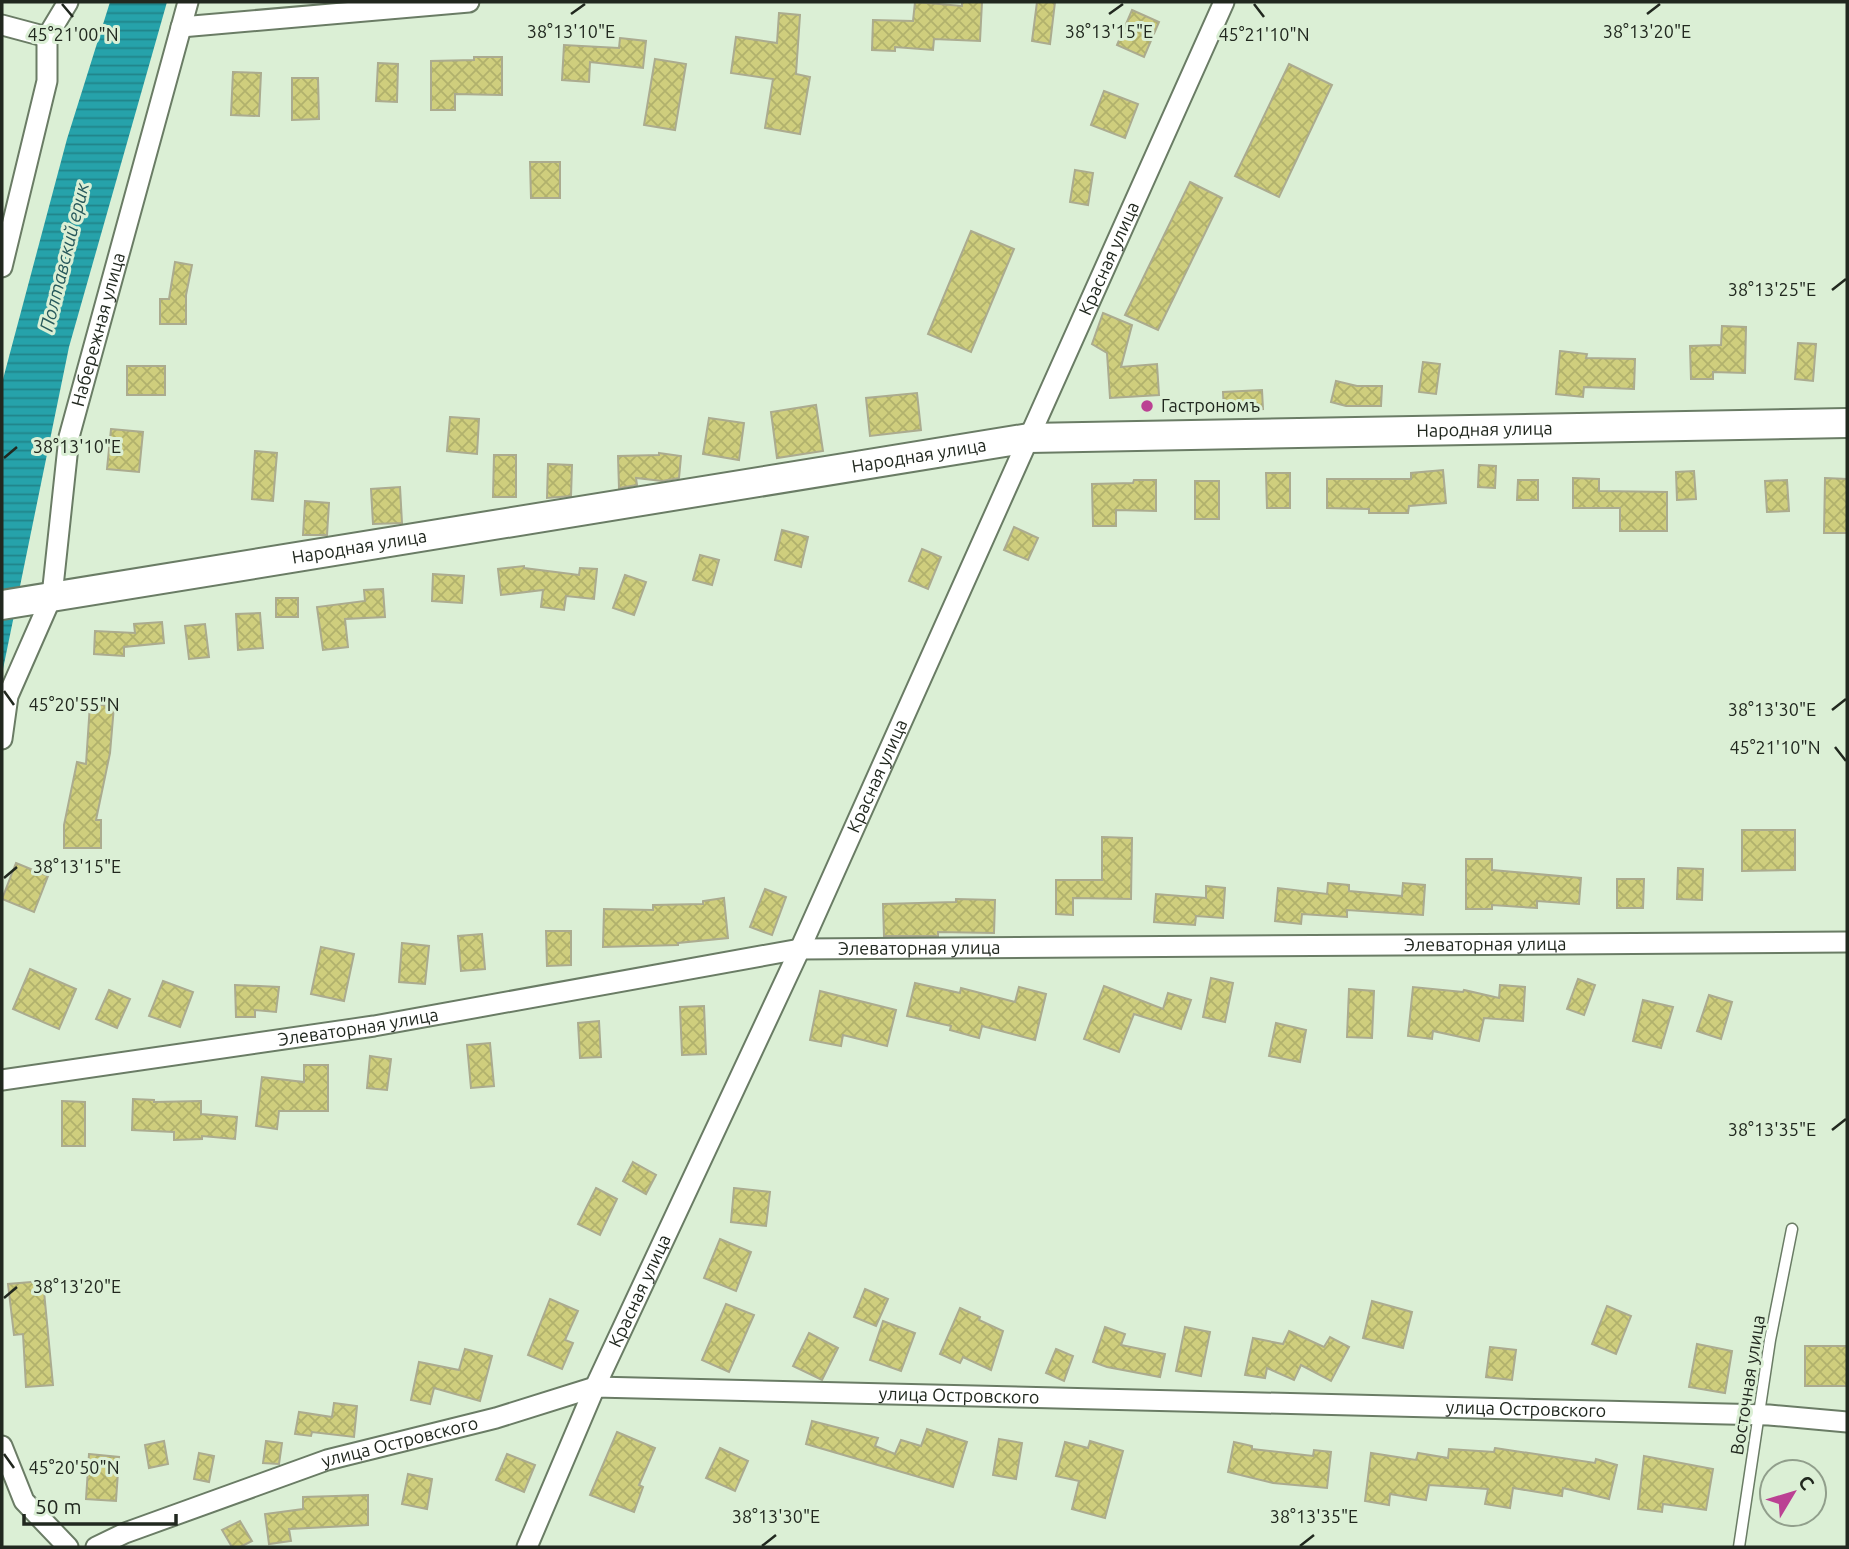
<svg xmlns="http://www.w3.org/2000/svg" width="1849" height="1549" font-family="Ubuntu,sans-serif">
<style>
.water{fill:url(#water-rules)}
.building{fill:url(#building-cross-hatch);stroke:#abab8f;stroke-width:2}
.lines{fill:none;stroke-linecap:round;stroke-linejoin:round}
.lane-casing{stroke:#6a7c65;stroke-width:13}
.street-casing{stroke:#6a7c65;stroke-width:23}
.secondary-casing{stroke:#6a7c65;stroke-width:32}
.lane{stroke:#fff;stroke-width:10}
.street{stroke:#fff;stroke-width:19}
.secondary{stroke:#fff;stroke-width:28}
.ticks{fill:none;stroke:#21281f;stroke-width:2.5}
.poi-dot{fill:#bb4193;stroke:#dbefd5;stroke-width:2.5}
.labels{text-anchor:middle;stroke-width:6;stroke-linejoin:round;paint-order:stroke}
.street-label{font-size:18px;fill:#21281f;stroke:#dbefd5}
.poi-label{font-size:18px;fill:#21281f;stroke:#dbefd5;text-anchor:start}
.water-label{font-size:19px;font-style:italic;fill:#28595c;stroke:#dbefd5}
.ticks-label{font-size:18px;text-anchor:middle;fill:#21281f;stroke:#dbefd5;stroke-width:6;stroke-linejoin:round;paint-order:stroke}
</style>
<defs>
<pattern id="water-rules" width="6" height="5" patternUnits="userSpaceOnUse" patternTransform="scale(1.75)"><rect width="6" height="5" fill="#26a2aa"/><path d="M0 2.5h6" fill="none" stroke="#20848a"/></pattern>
<pattern id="building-cross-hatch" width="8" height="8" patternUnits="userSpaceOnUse" patternTransform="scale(1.75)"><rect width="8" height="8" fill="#cfce7d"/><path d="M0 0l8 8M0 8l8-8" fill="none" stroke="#b1b16c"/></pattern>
</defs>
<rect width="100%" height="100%" fill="#dbefd5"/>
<path class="water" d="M110 2H167L69 347 2 674V383L67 139Z"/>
<g class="building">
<path d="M915 2 962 6V2H982L980 41 934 39 933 50 895 47V51L872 50 873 20 913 21Z"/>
<path d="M1037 2H1055L1050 44 1032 41Z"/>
<path d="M1132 10 1159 22 1144 57 1117 45Z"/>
<path d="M779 13 800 15 796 74 810 77 800 134 765 128 773 79 731 73 736 37 777 43Z"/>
<path d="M620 38 646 41 643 68 590 62 589 82 562 80 564 45 619 48Z"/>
<path d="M474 57H502V95L455 94V110H431V61L474 60Z"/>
<path d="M655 59 686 64 675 130 644 125Z"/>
<path d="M378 63 398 64 397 102 376 101Z"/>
<path d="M1289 64 1332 85 1279 197 1235 176Z"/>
<path d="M233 72 261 73 259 116 231 115Z"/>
<path d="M292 78H318L319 119 292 120Z"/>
<path d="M1104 91 1138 104 1125 138 1091 125Z"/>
<path d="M530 162H560V198H531Z"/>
<path d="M1075 170 1093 173 1088 205 1070 202Z"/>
<path d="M1190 182 1222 198 1158 330 1125 315Z"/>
<path d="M971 231 1014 249 971 352 928 334Z"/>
<path d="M175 262 192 265 186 295V324H160V299H169Z"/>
<path d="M1103 313 1132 325 1121 367 1157 364 1159 395 1110 398 1107 353 1092 344Z"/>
<path d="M1722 326 1746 327 1745 373 1713 372V379H1691L1690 346 1721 345Z"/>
<path d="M1798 343 1816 344 1813 381 1795 379Z"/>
<path d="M1560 351 1587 354 1586 358 1635 359 1634 389 1584 387 1583 397 1556 394Z"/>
<path d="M1423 362 1440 364 1436 394 1419 392Z"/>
<rect x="127" y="366" width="38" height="29"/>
<path d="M1336 381 1357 386H1382L1381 406H1346L1331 402Z"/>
<path d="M1262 390 1263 409 1224 411 1223 392Z"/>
<path d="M917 393 921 430 870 436 866 398Z"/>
<path d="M816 405 823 451 777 458 771 412Z"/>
<path d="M450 417 479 419 477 454 447 451Z"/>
<path d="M709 418 744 423 739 460 703 454Z"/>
<path d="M111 429 143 432 139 472 107 469Z"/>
<path d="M255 451 277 453 273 501 252 499Z"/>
<path d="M659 453 681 456 679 478 662 481 636 478 637 485 619 488 618 456 659 455Z"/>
<path d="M494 455H516V497H493Z"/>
<path d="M548 464 572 465 571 496 547 498Z"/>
<path d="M1479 465 1496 466 1495 488 1478 487Z"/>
<path d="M1443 470 1446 503 1409 506 1408 513H1369V509L1327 508V479H1411V473Z"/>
<path d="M1694 471 1696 499 1677 500 1676 472Z"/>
<path d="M1266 473H1290V508H1267Z"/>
<path d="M1573 478 1599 479V491L1667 492V531H1620V508H1573Z"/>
<path d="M1825 478 1847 479V533H1824Z"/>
<path d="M1134 480H1156V511L1116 510V526H1093L1092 484 1133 483Z"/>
<path d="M1518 480H1538V500H1517Z"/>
<path d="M1787 480 1789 511 1767 512 1765 481Z"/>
<rect x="1195" y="481" width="24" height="38"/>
<path d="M400 487 402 523 373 524 371 489Z"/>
<path d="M305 501 329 503 327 535H303Z"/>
<path d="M1014 527 1038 538 1028 560 1004 550Z"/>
<path d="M782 530 808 537 801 567 775 560Z"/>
<path d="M922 549 941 557 928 589 909 581Z"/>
<path d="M700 555 719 560 712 585 693 580Z"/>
<path d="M524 566V568L579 575 580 568 597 569 594 599 566 596 564 610 541 607 543 590 501 595 498 569Z"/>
<path d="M433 574 464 576 462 603 432 601Z"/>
<path d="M625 575 646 582 634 615 613 608Z"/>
<path d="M383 589 385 617 345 619 348 647 323 650 317 607 365 601 364 590Z"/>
<rect x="276" y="598" width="22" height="19"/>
<path d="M260 613 263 648 238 650 236 614Z"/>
<path d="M162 622 164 643 124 647V656L94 654 95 631 135 633 134 624Z"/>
<path d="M205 624 209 657 189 659 185 626Z"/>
<path d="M90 704 114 706 110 753 96 820H101V848H64V825L77 762 86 764Z"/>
<path d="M1742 830H1795V870L1742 871Z"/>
<path d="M1102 837 1132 838 1131 899 1073 898V915L1056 914V880H1102Z"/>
<path d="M1466 859H1492V870L1581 878 1579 904 1537 901V908L1492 905V909H1466Z"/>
<path d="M16 863 48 876 34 912 2 899Z"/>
<path d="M1678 868 1703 869 1702 900 1677 899Z"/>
<path d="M1617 879H1644L1643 908H1617Z"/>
<path d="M1328 883 1349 885V891L1402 896 1403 883 1425 885 1423 915 1347 910V917L1302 914 1301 924 1275 921 1278 888 1327 894Z"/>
<path d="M1206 886 1225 888 1223 918 1196 916 1195 925 1154 922 1156 894 1206 898Z"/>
<path d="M765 889 786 897 772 935 750 927Z"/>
<path d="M724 898 728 938 678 943V945L603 947 604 909 653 910V905L703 904V901Z"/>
<path d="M956 899 995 900 994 933 938 932V936H884L883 904 956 902Z"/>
<path d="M546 931H571V965L547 966Z"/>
<path d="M482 934 485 969 461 971 458 936Z"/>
<path d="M402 943 429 946 425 984 399 982Z"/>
<path d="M321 947 354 954 344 1001 311 994Z"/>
<path d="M30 969 76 989 59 1029 13 1009Z"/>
<path d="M1211 978 1233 983 1225 1022 1203 1017Z"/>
<path d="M1578 979 1595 985 1584 1015 1567 1009Z"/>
<path d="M163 981 193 992 180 1027 149 1016Z"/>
<path d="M915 983 960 993 961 988 1015 1002 1019 987 1046 994 1035 1040 982 1026 979 1038 950 1030 951 1026 907 1016Z"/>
<path d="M235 985 279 987 276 1012 255 1010V1017H236Z"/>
<path d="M1500 985 1525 987 1523 1021 1484 1018 1479 1041 1433 1031 1432 1039 1408 1036 1413 987 1463 992 1464 990 1499 998Z"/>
<path d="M1104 986 1163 1009 1168 993 1191 1000 1181 1029 1134 1014 1119 1052 1084 1039Z"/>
<path d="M1349 989 1374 991 1372 1038 1347 1037Z"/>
<path d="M109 990 130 999 117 1028 96 1019Z"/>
<path d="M820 991 896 1010 887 1046 843 1035 841 1046 810 1040Z"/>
<path d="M1709 995 1732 1002 1721 1039 1697 1031Z"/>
<path d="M1643 1000 1673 1007 1661 1048 1633 1041Z"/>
<path d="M704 1006 706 1054 682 1055 680 1007Z"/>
<path d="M599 1021 601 1057 580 1058 578 1023Z"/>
<path d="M1276 1023 1306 1030 1300 1062 1269 1056Z"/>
<path d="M490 1043 494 1086 471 1088 467 1045Z"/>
<path d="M370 1056 391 1059 387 1090 367 1088Z"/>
<path d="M304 1065H328V1111H279L277 1129 256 1126 262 1077 304 1082Z"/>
<path d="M133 1099 154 1100V1102L201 1101V1114L237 1117 235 1139 202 1136V1139L174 1140V1132L132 1130Z"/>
<path d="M62 1101 85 1102V1146H62Z"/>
<path d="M633 1162 656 1175 646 1194 623 1181Z"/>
<path d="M596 1188 617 1199 600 1235 578 1224Z"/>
<path d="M734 1188 770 1192 766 1226 731 1222Z"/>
<path d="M720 1239 751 1252 736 1291 704 1278Z"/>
<path d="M43 1281 53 1385 26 1387 23 1334 14 1335 8 1284Z"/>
<path d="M865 1289 888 1299 876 1326 854 1317Z"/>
<path d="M550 1299 578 1311 565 1340 573 1343 562 1369 528 1355Z"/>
<path d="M1372 1301 1412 1312 1403 1348 1363 1338Z"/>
<path d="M726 1304 754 1315 729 1372 702 1360Z"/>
<path d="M1607 1306 1631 1316 1616 1354 1592 1344Z"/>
<path d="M960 1308 980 1317 979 1320 1003 1331 991 1370 963 1357 960 1363 940 1354Z"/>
<path d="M883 1321 915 1333 901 1371 870 1360Z"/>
<path d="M1105 1327 1125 1334 1121 1345 1165 1354 1160 1377 1107 1367 1093 1362Z"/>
<path d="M1185 1327 1210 1332 1201 1376 1176 1371Z"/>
<path d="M1289 1331 1324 1347 1330 1337 1349 1347 1331 1381 1301 1365 1294 1380 1267 1368 1265 1378 1245 1375 1253 1338 1283 1344Z"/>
<path d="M809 1333 838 1348 822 1380 793 1366Z"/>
<path d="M1697 1344 1732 1351 1725 1393 1689 1387Z"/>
<rect x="1805" y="1346" width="42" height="40"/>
<path d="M1490 1347 1516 1350 1512 1380 1486 1377Z"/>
<path d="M465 1349 492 1356 480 1401 434 1388 430 1404 411 1400 419 1362 459 1370Z"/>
<path d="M1056 1349 1073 1356 1064 1381 1046 1373Z"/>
<path d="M334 1403 357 1406 354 1437 312 1432 311 1436 295 1434 299 1412 332 1417Z"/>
<path d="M812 1421 878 1438 875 1446 895 1454 901 1440 921 1446 927 1429 967 1442 953 1487 806 1444Z"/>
<path d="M617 1432 655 1448 639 1485 643 1487 634 1512 590 1495Z"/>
<path d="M999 1439 1022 1443 1016 1479 993 1475Z"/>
<path d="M164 1441 168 1464 149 1468 145 1445Z"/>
<path d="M266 1441 282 1443 279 1464 263 1463Z"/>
<path d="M1090 1441 1123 1451 1105 1518 1072 1509 1079 1481 1056 1476 1065 1442 1088 1448Z"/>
<path d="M1234 1442 1252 1446V1449L1313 1456 1314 1450 1331 1452 1327 1488 1273 1483 1228 1472Z"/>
<path d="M720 1448 748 1461 735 1491 706 1478Z"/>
<path d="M1495 1448 1595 1463 1596 1459 1617 1465 1609 1499 1563 1488 1562 1496 1513 1488 1510 1508 1485 1504 1488 1489 1429 1485 1426 1500 1390 1494 1389 1505 1365 1501 1371 1453 1416 1460 1418 1453 1448 1458 1449 1449 1494 1452Z"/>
<path d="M199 1453 214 1456 209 1482 194 1479Z"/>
<path d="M89 1454 119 1457 116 1501 86 1499Z"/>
<path d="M507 1454 535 1465 524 1492 496 1480Z"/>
<path d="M1644 1456 1713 1469 1706 1510 1663 1504 1662 1512 1638 1509Z"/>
<path d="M408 1474 432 1479 427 1509 402 1504Z"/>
<path d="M368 1495V1525L289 1529 291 1541 269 1544 265 1514 303 1509V1497Z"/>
<path d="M240 1521 252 1541 240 1547H232L222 1530Z"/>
</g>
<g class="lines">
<defs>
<path id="lane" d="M1739 1547 1770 1340 1792 1229"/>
<g id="street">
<path d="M2 25 47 37"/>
<path d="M181 27 469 2"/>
<path d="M2 267 47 81V37L68 2"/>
<path id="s1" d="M2 739 8 696 52 596 69 437 188 2"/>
<path id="s2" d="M2 1080 374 1026 800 949 1847 942"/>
<path d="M2 1446 24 1501 68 1547"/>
<path id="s3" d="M96 1547 125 1533 327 1460 496 1418 595 1387 1769 1415 1847 1422"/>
<path id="s4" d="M527 1547 595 1387 800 949 1224 2"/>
</g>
<g id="secondary">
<path id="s5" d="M2 605 1029 438 1847 423"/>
</g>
</defs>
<use href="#lane" class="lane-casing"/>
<use href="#street" class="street-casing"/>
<use href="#secondary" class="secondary-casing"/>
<use href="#lane" class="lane"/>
<use href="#street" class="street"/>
<use href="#secondary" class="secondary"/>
</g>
<path class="ticks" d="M62 4 73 17M1254 4 1264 17M571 14 585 4M1109 14 1123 4M1647 14 1660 4M1832 290 1846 279M4 458 17 447M4 691 14 705M1832 710 1846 699M1835 747 1846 761M4 878 17 867M1832 1130 1846 1119M4 1298 17 1287M4 1454 14 1468M762 1546 776 1535M1300 1546 1314 1535"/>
<circle class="poi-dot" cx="1147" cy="406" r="7"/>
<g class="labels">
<g class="street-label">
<text dy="6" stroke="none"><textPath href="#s4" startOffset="1414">Красная улица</textPath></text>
<text dy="6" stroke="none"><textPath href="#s1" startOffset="424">Набережная улица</textPath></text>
<text dy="6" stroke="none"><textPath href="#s5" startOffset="1496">Народная улица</textPath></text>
<text dy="6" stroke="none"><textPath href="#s5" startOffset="929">Народная улица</textPath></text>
<text dy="6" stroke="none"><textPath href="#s5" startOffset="362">Народная улица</textPath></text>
<text dy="6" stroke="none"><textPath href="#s4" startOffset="847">Красная улица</textPath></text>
<text dy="6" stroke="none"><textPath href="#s2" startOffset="1494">Элеваторная улица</textPath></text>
<text dy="6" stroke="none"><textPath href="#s2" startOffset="928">Элеваторная улица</textPath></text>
<text dy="6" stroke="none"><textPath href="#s2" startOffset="360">Элеваторная улица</textPath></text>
<text dy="6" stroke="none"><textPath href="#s4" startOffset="280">Красная улица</textPath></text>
<text transform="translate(1748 1385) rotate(-81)" y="6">Восточная улица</text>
<text dy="6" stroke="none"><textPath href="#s3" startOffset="889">улица Островского</textPath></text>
<text dy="6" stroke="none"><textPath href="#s3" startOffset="1456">улица Островского</textPath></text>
<text dy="6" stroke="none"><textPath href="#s3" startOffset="322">улица Островского</textPath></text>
</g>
<g class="poi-label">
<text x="1161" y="412">Гастрономъ</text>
</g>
<g class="water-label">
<text transform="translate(64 257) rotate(-76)" y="7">Полтавский ерик</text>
</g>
</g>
<g class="ticks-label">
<text x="571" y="38">38°13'10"E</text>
<text x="1109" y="38">38°13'15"E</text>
<text x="1647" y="38">38°13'20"E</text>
<text x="73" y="41">45°21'00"N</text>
<text x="1264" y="41">45°21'10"N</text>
<text x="1772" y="296">38°13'25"E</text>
<text x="77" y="453">38°13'10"E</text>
<text x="74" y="711">45°20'55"N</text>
<text x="1772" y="716">38°13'30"E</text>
<text x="1775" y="754">45°21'10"N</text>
<text x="77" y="873">38°13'15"E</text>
<text x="1772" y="1136">38°13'35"E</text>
<text x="77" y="1293">38°13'20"E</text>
<text x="74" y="1474">45°20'50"N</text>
<text x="776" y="1523">38°13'30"E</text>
<text x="1314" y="1523">38°13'35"E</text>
</g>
<rect width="1849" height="1549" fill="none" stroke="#21281f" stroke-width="7"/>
<g transform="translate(1793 1493) rotate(52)"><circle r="33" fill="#dbefd5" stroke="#919f8c" stroke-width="2"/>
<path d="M0-5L12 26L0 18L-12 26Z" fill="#bb4193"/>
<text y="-10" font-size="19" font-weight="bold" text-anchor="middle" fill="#21281f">С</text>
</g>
<path d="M24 1514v10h152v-10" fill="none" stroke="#21281f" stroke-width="3.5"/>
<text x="35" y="1514" font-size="21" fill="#21281f" stroke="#dbefd5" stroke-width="5" paint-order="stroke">50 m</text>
</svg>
